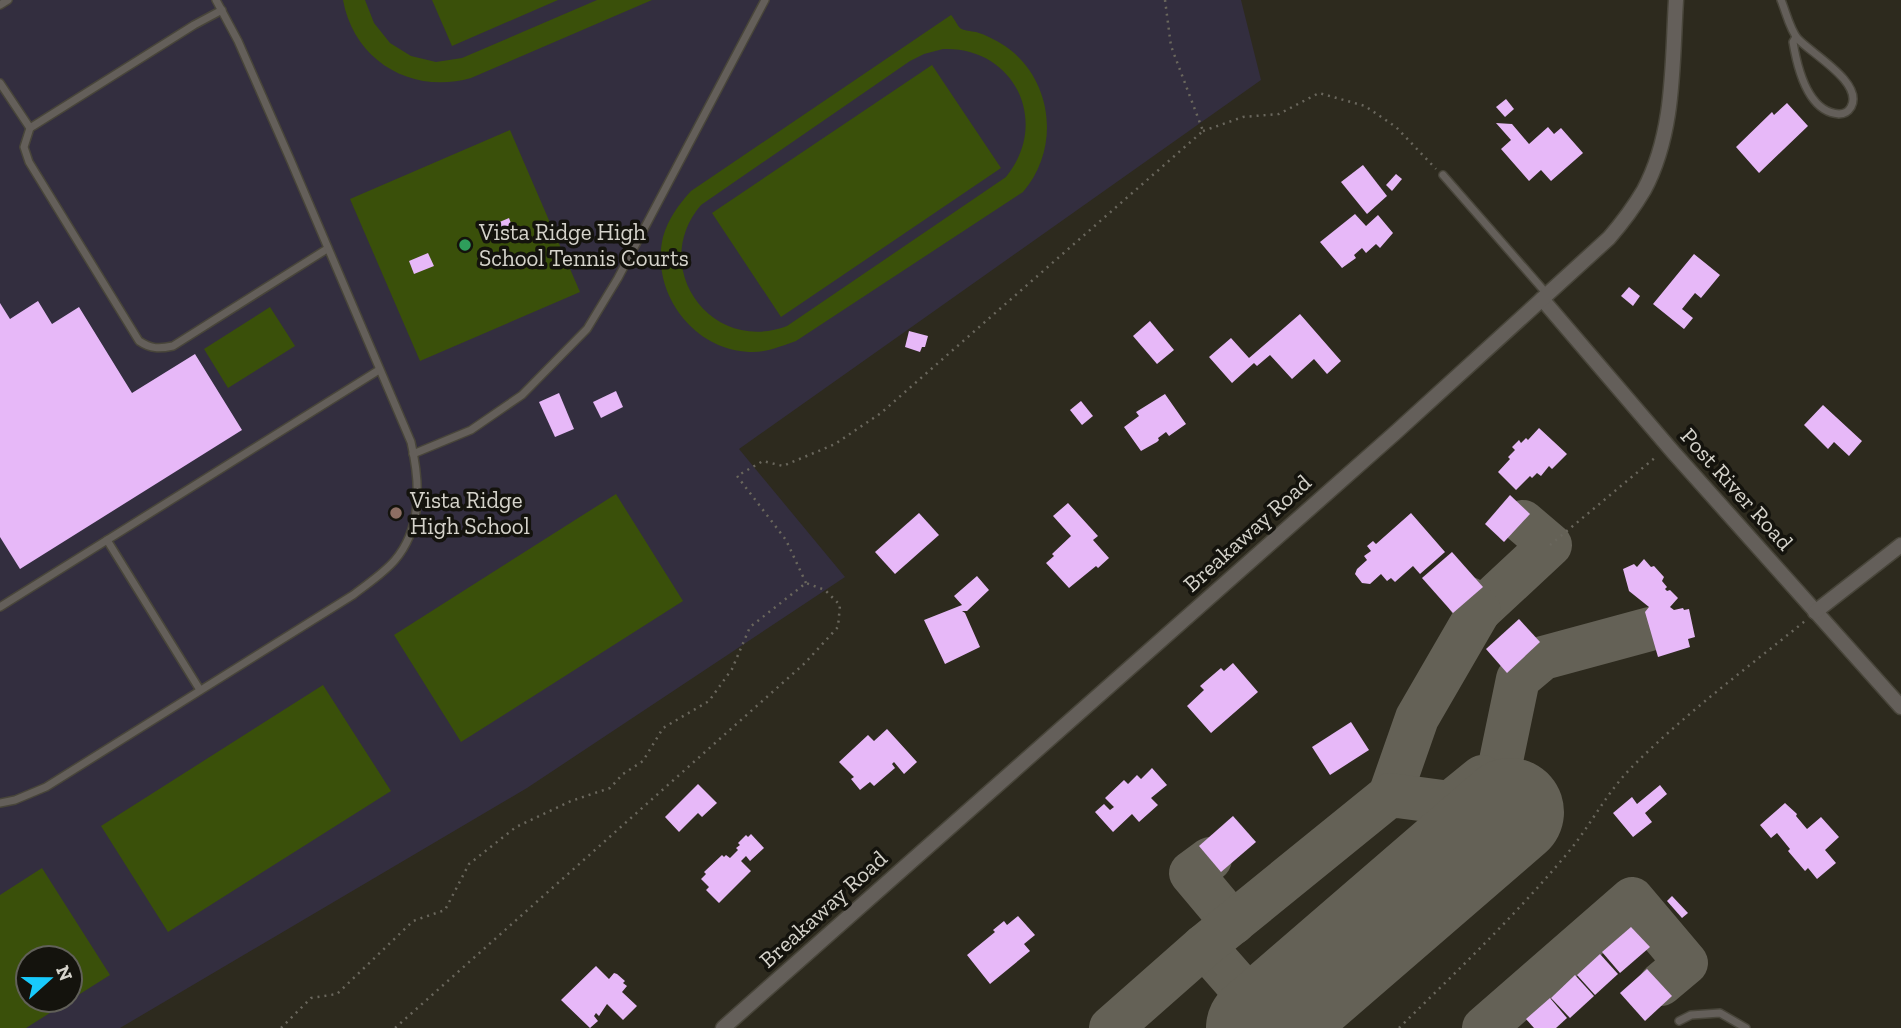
<svg xmlns="http://www.w3.org/2000/svg" width="1901" height="1028" font-family="'Zilla Slab',serif">
<style>
.education{fill:#332e3f;fill-rule:evenodd}
.green{fill:#3a500a;fill-rule:evenodd}
.lines{fill:none;stroke-linecap:round;stroke-linejoin:round}
.taxiway{stroke:#646156;stroke-width:44}
.runway{stroke:#646156;stroke-width:108}
.building{fill:#e7b8f8}
.service-casing{stroke:#48453a;stroke-width:10}
.minor-casing{stroke:#48453a;stroke-width:17}
.path{stroke:#6a675d;stroke-width:2.5;stroke-dasharray:2 5;stroke-linecap:butt}
.service{stroke:#645f5a;stroke-width:7}
.minor{stroke:#645f5a;stroke-width:14}
.leisure-dot{fill:#2e9e5b;stroke:#14130d;stroke-width:2.5}
.education-dot{fill:#8d6e63;stroke:#14130d;stroke-width:2.5}
.labels{text-anchor:middle;stroke-width:7;stroke-linejoin:round;paint-order:stroke}
.poi-label{font-size:23px;fill:#d5d3cb;stroke:#14130d;text-anchor:start}
.street-label{font-size:23px;fill:#d5d3cb;stroke:#14130d}
</style>
<rect width="100%" height="100%" fill="#2d2a1e"/>
<path class="education" d="M0 0H1241L1261 80 739 449 845 577 527 788 120 1028H0ZM28 958H70V1000H28Z"/>
<g class="green">
<path d="M343 0H365L374 23 390 43 411 56 436 62 462 58 597 0H652L471 78C412 95 354 61 343 0Z"/>
<path d="M432 0H558L452 46Z"/>
<path d="M951 15C954 18 957 25 960 28 964 31 971 31 976 32 986 35 996 40 1005 46 1053 79 1061 148 1023 192L796 341C781 346 766 353 749 352 693 350 650 292 663 237 668 219 679 204 691 191ZM943 49C1014 46 1051 122 1006 177L787 326C711 355 648 267 701 205L910 61 924 54Z"/>
<path d="M932 65 1001 168 781 317 712 213Z"/>
<path d="M510 130 580 292 420 361 350 199Z"/>
<path d="M270 307 295 346 228 388 204 349Z"/>
<path d="M616 494 683 601 461 742 394 635Z"/>
<path d="M323 685 391 791 168 932 101 826Z"/>
<path d="M42 868 110 975 26 1028H0V895ZM28 958H70V1000H28Z"/>
</g>
<g class="lines">
<g class="taxiway">
<path d="M1479 611 1550 545 1523 522"/>
<path d="M1489 786 1497 780 1518 679 1543 658 1650 629"/>
<path d="M1390 795 1417 718 1479 611 1469 599"/>
<path d="M1210 859 1191 873 1233 923"/>
<path d="M1204 946 1276 1028"/>
<path d="M1111 1028 1204 946 1390 795 1450 803 1482 777 1510 812"/>
<path d="M1484 1028 1632 899 1686 963 1661 984"/>
</g>
<path class="runway" d="M1260 1028 1510 812"/>
</g>
<g class="building">
<path d="M1506 99 1514 109 1505 117 1496 107Z"/>
<path d="M1787 103 1808 126 1759 173 1736 147 1772 112 1774 115Z"/>
<path d="M1496 123 1512 124 1529 144 1548 127 1554 134 1561 128 1583 153 1551 181 1541 170 1529 181 1501 149 1511 140Z"/>
<path d="M1363 165 1387 196 1367 214 1341 182Z"/>
<path d="M1396 174 1402 179 1392 191 1386 185Z"/>
<path d="M1355 214 1366 226 1378 215 1393 233 1380 248 1376 244 1366 253 1362 248 1354 255 1356 258 1342 268 1320 242Z"/>
<path d="M509 218 514 231 495 239 490 226Z"/>
<path d="M428 253 434 266 414 274 409 261Z"/>
<path d="M1694 254 1720 275 1701 298 1695 293 1682 309 1693 318 1684 329 1653 304Z"/>
<path d="M1629 287 1640 296 1633 306 1621 296Z"/>
<path d="M38 301 52 324 79 307 132 393 195 354 242 430 20 569 0 537V303L10 319Z"/>
<path d="M1300 314 1341 361 1327 374 1314 359 1292 379 1270 355 1257 366 1254 363 1232 383 1209 357 1231 338 1249 358Z"/>
<path d="M1150 321 1174 350 1157 364 1133 336Z"/>
<path d="M909 331 928 336 925 347H922L920 352 905 347Z"/>
<path d="M616 391 623 407 601 418 593 402Z"/>
<path d="M559 393 574 429 555 437 539 402Z"/>
<path d="M1165 394 1186 424 1169 436 1166 432 1158 438 1159 440 1157 442 1141 451 1124 427 1139 416 1136 412Z"/>
<path d="M1081 401 1093 416 1082 425 1070 410Z"/>
<path d="M1823 405 1862 441 1849 456 1834 442 1828 449 1804 425Z"/>
<path d="M1539 428 1567 454 1552 469 1549 466 1541 476 1537 473 1532 478 1530 476 1516 490 1498 472 1510 459 1508 457 1515 450 1512 447 1519 440 1521 443 1526 438 1528 440Z"/>
<path d="M1510 495 1530 514 1504 542 1485 524Z"/>
<path d="M1068 503 1098 536 1093 540 1109 558 1098 568 1096 566 1069 588 1046 563 1054 556 1052 554 1071 536 1053 516Z"/>
<path d="M919 513 939 535 895 574 875 552Z"/>
<path d="M1411 513 1445 552 1420 574 1413 566 1395 582 1391 578 1387 581 1381 574 1370 584 1362 583 1355 574 1357 569 1367 560 1364 556 1371 551 1367 546 1373 541 1376 544Z"/>
<path d="M1452 552 1483 587 1453 613 1422 578Z"/>
<path d="M1644 559 1651 567 1654 566 1664 577 1662 581 1667 587 1665 589 1667 591 1670 590 1678 598 1670 607 1674 610 1683 608 1684 610 1689 609 1695 637 1688 639 1690 647 1658 657 1645 612 1649 607 1629 591 1623 569 1634 564 1637 567Z"/>
<path d="M977 576 989 590 967 611H962L965 613 980 647 945 664 924 620 962 605 954 596Z"/>
<path d="M1519 619 1540 642 1507 673 1486 649Z"/>
<path d="M1233 663 1258 692 1211 733 1187 706 1204 690 1200 686 1221 668 1224 671Z"/>
<path d="M1351 722 1369 750 1330 775 1312 747Z"/>
<path d="M887 729 917 762 904 774 894 762 892 764 895 768 874 786 870 782 860 790 851 779 854 777 839 762 868 735 874 741Z"/>
<path d="M1152 768 1167 785 1151 798 1158 805 1139 822 1132 814 1113 832 1095 812 1104 804 1110 810 1114 807 1105 798 1124 780 1128 784 1137 775 1141 779Z"/>
<path d="M698 784 717 803 702 817 698 813 679 832 665 817Z"/>
<path d="M1660 785 1667 794 1645 813 1652 822 1633 837 1613 813 1632 797 1637 804Z"/>
<path d="M1785 803 1797 814 1796 816 1807 829 1821 817 1839 837 1825 850 1836 863 1817 879 1808 868 1805 871 1788 851 1790 849 1777 833 1771 838 1760 825Z"/>
<path d="M1233 816 1256 842 1221 872 1199 846Z"/>
<path d="M751 834 764 848 750 861 746 856 741 861 751 871 719 903 706 890 709 887 701 879 706 874 704 872 722 855 724 857 726 855 730 858 738 850 736 848 740 845 738 843 746 835 748 837Z"/>
<path d="M1672 896 1688 913 1682 918 1667 901Z"/>
<path d="M1018 916 1035 935 1024 944 1030 951 990 984 967 955 995 932 993 930 1004 921 1007 925Z"/>
<path d="M1631 927 1650 947 1620 973 1602 952Z"/>
<path d="M1600 954 1618 974 1595 995 1577 975Z"/>
<path d="M596 966 609 979 614 973 617 974 625 981 623 983 627 986 622 992 637 1006 623 1020 607 1004 599 1016 596 1013 594 1016 598 1021 590 1028 561 1000Z"/>
<path d="M1647 969 1672 996 1645 1021 1620 993Z"/>
<path d="M1575 975 1594 996 1570 1018 1551 998Z"/>
<path d="M1550 998 1567 1018 1556 1028H1534L1526 1019Z"/>
</g>
<g class="lines">
<defs>
<g id="service">
<path d="M1781 0C1786 12 1790 30 1798 39 1812 54 1864 83 1851 107 1848 112 1845 114 1839 114 1807 112 1797 66 1793 42L1796 37"/>
<path d="M0 5 8 0"/>
<path d="M222 10 194 25 30 128 24 147 29 162 139 341C151 349 159 349 173 346L327 249"/>
<path d="M0 83 30 128"/>
<path d="M1443 175 1547 294"/>
<path d="M413 454 471 430 522 395 587 329 618 278 765 0"/>
<path d="M107 540 200 690"/>
<path d="M0 607 379 370"/>
<path d="M0 803 15 800 46 787 353 595C367 584 383 574 395 560 423 527 420 482 411 442L290 159 238 41 216 0"/>
<path d="M1679 1021 1691 1015 1720 1013 1746 1028"/>
</g>
<g id="minor">
<path d="M1542 299 1673 452 1901 707"/>
<path d="M1815 612 1901 545"/>
<path d="M723 1028 1395 433 1609 238C1622 223 1634 207 1644 190 1675 132 1672 64 1676 0"/>
</g>
</defs>
<use href="#service" class="service-casing"/>
<use href="#minor" class="minor-casing"/>
<g class="path">
<path d="M1203 131 1243 117 1279 114 1319 93 1365 106 1396 127 1436 169"/>
<path d="M1550 545 1657 456"/>
<path d="M806 583 786 540 737 476 763 461 783 466 835 444 881 413 1203 131 1171 46 1165 0"/>
<path d="M281 1028 311 998 337 994 413 921 445 910 469 864 516 827 571 801 610 788 623 774 643 761 663 728 709 701 732 669 750 627 806 583 825 590 840 605 838 627 805 663 395 1028"/>
<path d="M1399 1028C1456 972 1514 917 1566 855 1589 828 1605 795 1630 769 1683 715 1746 669 1805 621"/>
</g>
<use href="#service" class="service"/>
<use href="#minor" class="minor"/>
</g>
<circle class="leisure-dot" cx="465" cy="245" r="7"/>
<circle class="education-dot" cx="396" cy="513" r="7"/>
<g class="labels">
<g class="poi-label">
<text x="479" y="240">Vista Ridge High<tspan x="479" dy="26">School Tennis Courts</tspan></text>
<text x="410" y="508">Vista Ridge<tspan x="410" dy="26">High School</tspan></text>
</g>
<g class="street-label">
<text transform="translate(1737 489) rotate(48)" y="8">Post River Road</text>
<text transform="translate(1247 533) rotate(-42)" y="8">Breakaway Road</text>
<text transform="translate(823 909) rotate(-42)" y="8">Breakaway Road</text>
</g>
</g>
<g transform="translate(49 979) rotate(69)"><circle r="33" fill="#14130d" stroke="#616059" stroke-width="2"/>
<path d="M0-5L12 26L0 18L-12 26Z" fill="#18cafc"/>
<text y="-10" font-size="19" font-weight="bold" text-anchor="middle" fill="#d5d3cb">N</text>
</g>
</svg>
